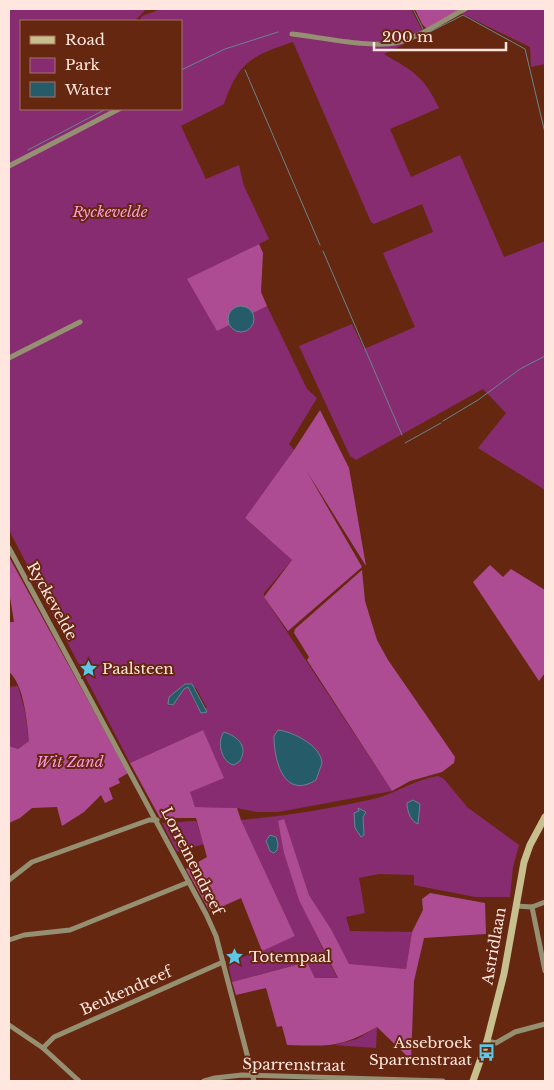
<svg xmlns="http://www.w3.org/2000/svg" width="554" height="1090" font-family="'Libre Baskerville',serif">
<style>
.green{fill:#882c72;fill-rule:evenodd}
.forest{fill:#ad4c93}
.water{fill:#265b6a;stroke:#67858d}
.lines{fill:none;stroke-linecap:round;stroke-linejoin:round}
.stream{stroke:#67858d;stroke-width:1}
.street{stroke:#969072;stroke-width:5}
.secondary{stroke:#c8bf8e;stroke-width:7}
.labels{text-anchor:middle;stroke-width:4;stroke-linejoin:round;paint-order:stroke}
.park-label{font-size:15px;font-style:italic;fill:#fb98dd;stroke:#662711}
.street-label{font-size:15px;fill:#ffe6de;stroke:#662711}
.poi-label{font-size:15px;fill:#ffe6de;stroke:#662711;text-anchor:start}
</style>
<rect width="100%" height="100%" fill="#662711"/>
<g class="green">
<path d="M9 9H146L135 21H21V109H181V21H139L142 16 161 9H411L422 30 417 38 384 54C414 72 423 75 439 108L390 129 411 177 460 155 504 257 545 241V490L478 448 506 413 483 389 356 460 350 456 299 346 352 324 364 349 415 327 383 253 433 232 422 204 374 224 371 222 293 42C253 55 238 62 224 104L181 126 206 179 239 165 244 186 269 239 188 279 217 330 267 306 307 389 317 398 289 444 294 450 245 518 292 560 264 593V597L392 791 278 812H256L237 808 195 807 190 793 203 730 130 763 9 530ZM185 684 196 688 207 708 196 705 188 687 184 688 173 705 169 706V697Z"/>
<path d="M465 9H545V64L531 67 530 47 458 12Z"/>
<path d="M18 686 25 712 29 741 18 749 9 746V687Z"/>
<path d="M438 776 444 779 467 807 519 845 513 867 510 897H475L414 885V875L379 874 359 878 365 913 346 917 350 931 412 932 406 969 349 965 331 929 309 895 284 820 278 821C290 881 310 925 338 979L315 978 307 962 232 982 228 963 295 936 241 820C285 816 330 809 373 799 396 794 415 779 438 776Z"/>
<path d="M196 821 204 844 177 852 162 823Z"/>
<path d="M377 1027 376 1048 334 1045 357 1039Z"/>
</g>
<g class="forest">
<path d="M415 9H465L427 29 422 24Z"/>
<path d="M259 244 263 253 261 292 267 306 217 331 187 279Z"/>
<path d="M320 410 349 468 366 566 306 470 362 567 288 631 264 597 292 560 245 518 294 450Z"/>
<path d="M9 557 128 773 118 779 120 783 109 788 113 799 105 803 101 795 84 812 62 826 57 807 32 808 20 818 9 823V746L18 749 29 741C27 722 24 684 9 672V622H14L9 591Z"/>
<path d="M490 565 503 577 511 569 545 590V673L539 681 473 582Z"/>
<path d="M362 570 365 601 377 640 388 660 455 757 454 763 442 772 410 781 392 791 307 660 309 657 294 633 295 629Z"/>
<path d="M203 730 224 778 190 792 195 807 237 808 241 820 295 936 262 951 241 898 210 912 186 869 207 857 196 818H160L130 763Z"/>
<path d="M284 819 309 895 331 929 349 964 406 969 412 932 423 910 422 899 430 893 485 903 486 934 424 938 414 981 411 1060 377 1027C340 1048 329 1046 287 1045L282 1026 277 1027 266 988 236 995 232 982 307 962 315 978H338L299 900 284 853 278 821Z"/>
</g>
<g class="water">
<circle cx="241" cy="319" r="13"/>
<path d="M185 684H192L207 712 201 713 188 687 184 689 173 705 168 704 169 697Z"/>
<path d="M278 730C294 732 321 746 322 763L316 780C284 800 274 761 274 736Z"/>
<path d="M224 732C239 737 248 747 240 761L234 765C222 763 216 742 224 732Z"/>
<path d="M413 800 420 804 418 824C410 821 407 810 407 803Z"/>
<path d="M358 808 366 812 363 817 364 835 361 837 355 828 354 813 359 811Z"/>
<path d="M270 835 276 837 278 844 277 850 274 853 270 851 266 841Z"/>
</g>
<g class="lines">
<g class="stream">
<path d="M413 9 423 29"/>
<path d="M426 34 463 15 525 49 545 133"/>
<path d="M181 70 225 49 278 32"/>
<path d="M245 70 320 245"/>
<path d="M28 150 106 109"/>
<path d="M323 251 402 435"/>
<path d="M443 421 478 400 520 369 545 356"/>
<path d="M405 443 441 423"/>
</g>
<g class="street">
<path d="M292 34C320 37 373 49 399 42 422 36 444 20 465 9"/>
<path d="M9 166 119 109"/>
<path d="M9 358 80 322"/>
<path d="M9 548 206 914 216 936 254 1081"/>
<path d="M9 880 32 862 149 820H157"/>
<path d="M516 906 532 907 545 902"/>
<path d="M532 907 545 971"/>
<path d="M9 940 24 935 70 930 189 882"/>
<path d="M9 1025 43 1048 79 1081"/>
<path d="M487 1041 496 1043 515 1032 545 1024"/>
<path d="M43 1048 54 1037 223 962"/>
<path d="M204 1081 215 1078 242 1075 443 1081"/>
</g>
<path class="secondary" d="M473 1081 487 1041 504 974 524 862 530 845 545 817"/>
</g>
<defs>
<symbol id="sight-bare" viewBox="-9 -9 18 18"><path d="M0-6L1.8-2.2L6-1.7L2.9 1.2L3.7 5.4L0 3.3L-3.7 5.4L-2.9 1.2L-6-1.7L-1.8-2.2Z" fill="#5ac8e6" stroke="#662711" stroke-width="2.5" paint-order="stroke"/></symbol>
<symbol id="bus-bare" viewBox="-9 -9 18 18"><path d="M-5-6H5V4H4V6H2V4H-2V6H-4V4H-5ZM-3.5-4V0h7V-4ZM-3.5 1.2v1.5H-2V1.2ZM2 1.2v1.5H3.5V1.2Z" fill="#5ac8e6" stroke="#662711" stroke-width="2.5" paint-order="stroke"/></symbol>
</defs>
<g fill-rule="evenodd">
<use href="#sight-bare" x="76" y="656" width="25" height="25"/>
<use href="#sight-bare" x="222" y="944" width="25" height="25"/>
<use href="#bus-bare" x="474" y="1040" width="25" height="25"/>
</g>
<g class="labels">
<g class="park-label">
<text x="110" y="217">Ryckevelde</text>
<text x="70" y="767">Wit Zand</text>
</g>
<g class="street-label">
<text transform="translate(52 601) rotate(61)" y="5">Ryckevelde</text>
<text transform="translate(192 861) rotate(63)" y="5">Lorreinendreef</text>
<text transform="translate(494 946) rotate(-80)" y="5">Astridlaan</text>
<text transform="translate(126 991) rotate(-24)" y="5">Beukendreef</text>
<text transform="translate(294 1065) rotate(1)" y="5">Sparrenstraat</text>
</g>
<g class="poi-label">
<text x="102" y="674">Paalsteen</text>
<text x="249" y="962">Totempaal</text>
<text x="472" y="1048" text-anchor="end">Assebroek<tspan x="472" dy="17">Sparrenstraat</tspan></text>
</g>
</g>
<rect width="554" height="1090" fill="none" stroke="#ffe6de" stroke-width="20"/>
<rect x="20" y="20" width="162" height="90" fill="#662711" stroke="#a37363"/>
<rect x="30" y="36" width="25" height="8" fill="#c8bf8e" stroke="#a37363"/>
<text x="65" y="45" font-size="15" fill="#ffe6de">Road</text>
<rect x="30" y="58" width="25" height="15" fill="#882c72" stroke="#a37363"/>
<text x="65" y="70" font-size="15" fill="#ffe6de">Park</text>
<rect x="30" y="82" width="25" height="15" fill="#265b6a" stroke="#a37363"/>
<text x="65" y="95" font-size="15" fill="#ffe6de">Water</text>
<path d="M374 42v8h132v-8" fill="none" stroke="#ffe6de" stroke-width="2.5"/>
<text x="382" y="42" font-size="15" fill="#ffe6de" stroke="#662711" stroke-width="4" paint-order="stroke">200 m</text>
</svg>
